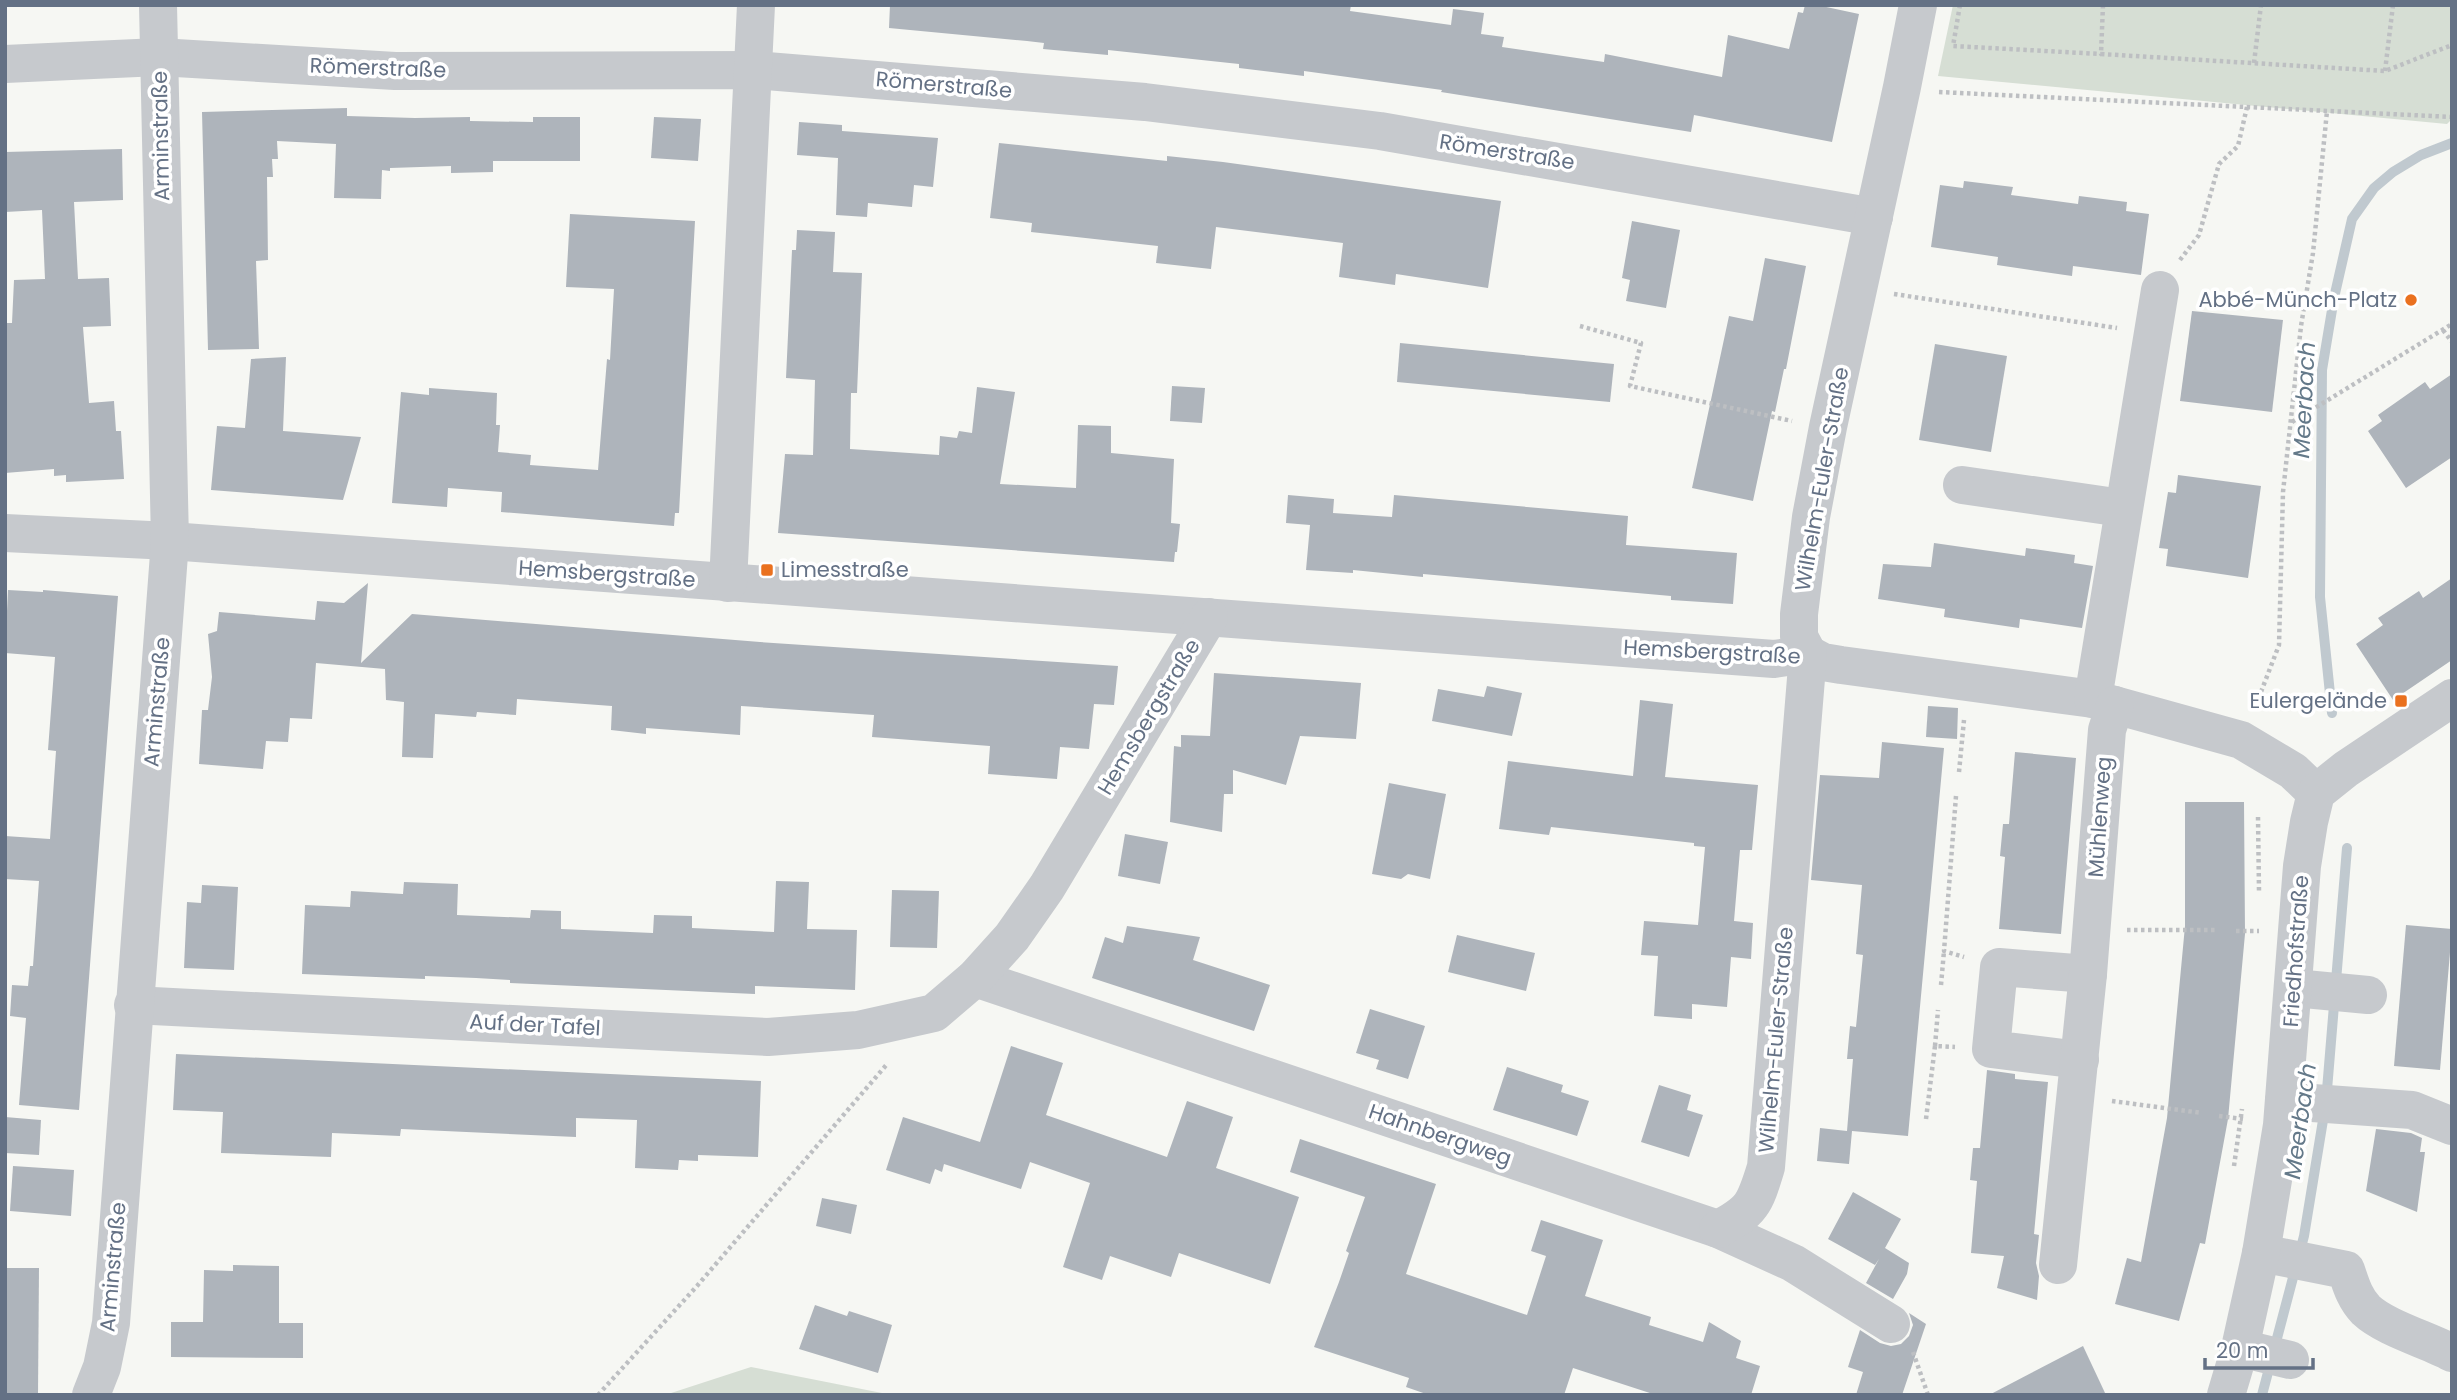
<svg xmlns="http://www.w3.org/2000/svg" width="2457" height="1400" font-family="Poppins,sans-serif">
<style>
.green{fill:#d6ded4}
.lines{fill:none;stroke-linecap:round;stroke-linejoin:round}
.stream{stroke:#c0c9cf;stroke-width:10}
.building{fill:#aeb4bb}
.path{stroke:#bdbfc2;stroke-width:4.5;stroke-dasharray:3.5 3.5;stroke-linecap:butt}
.minor{stroke:#c6c9cd;stroke-width:38}
.poi-dot{fill:#ea711f;stroke:#fff;stroke-width:2.5}
.labels{text-anchor:middle;stroke-width:7;stroke-linejoin:round;paint-order:stroke}
.street-label{font-size:21px;fill:#647185;stroke:#fff}
.poi-label{font-size:21px;fill:#647185;stroke:#fff;text-anchor:end}
.water-label{font-size:23px;font-style:italic;fill:#647989;stroke:#fff}
</style>
<rect width="100%" height="100%" fill="#f6f7f3"/>
<g class="green">
<path d="M1953 5H2452V119L2447 124 1938 76Z"/>
<path d="M751 1367 892 1395H665Z"/>
</g>
<g class="lines">
<g class="stream">
<path d="M2332 713 2320 597 2322 370 2334 298 2352 219 2374 188 2393 172 2421 155 2452 143"/>
<path d="M2262 1395 2304 1236 2326 1102 2347 848"/>
</g>
</g>
<g class="building">
<path d="M890 5H1351L1350 11 1451 25 1453 9 1484 13 1481 34 1504 37 1502 47 1604 62 1605 54 1722 77 1728 35 1789 49 1798 12 1803 13 1805 5H1817L1859 14 1832 142 1694 115 1691 132 1441 92 1442 90 1304 71V76L1239 68V64L1108 50V55L1043 49 1044 43 1027 41 889 28Z"/>
<path d="M347 108V116L415 118 470 117V121L533 122V117H580V161H493V172L451 173V166L390 168V171L382 170 381 199 334 198 336 144 277 141 278 159H272L273 177H267L268 260 256 261 259 349 208 350 202 112Z"/>
<path d="M654 117 701 119 698 161 651 158Z"/>
<path d="M799 122 842 125V131L938 138 933 187 914 185 912 207 868 203 867 217 836 215 838 158 797 155Z"/>
<path d="M999 143 1167 161V156L1223 162 1501 201 1488 288 1396 274 1395 285 1339 277 1343 243 1216 227 1211 269 1156 263 1158 246 1031 232 1032 223 990 218Z"/>
<path d="M122 149 123 200 74 202 78 279 109 278 111 326 83 327 89 403 114 401 116 431H121L124 479 66 482V475L54 476V469L5 473V323H12L14 280 45 279 42 210 5 212V152Z"/>
<path d="M1964 181 2013 187 2011 195 2078 204 2079 196 2127 202 2126 211 2149 214 2141 275 2073 266 2072 276 1997 265 1998 257 1931 247 1940 185 1963 188Z"/>
<path d="M570 214 695 221 679 513H675L674 526 501 512 502 492 448 488 447 507 392 503 401 392 429 395V388L497 393 496 425H500L498 452 531 455 530 465 598 470 607 359 610 360 614 289 566 287Z"/>
<path d="M1632 221 1680 230 1666 308 1626 301 1630 280 1622 278Z"/>
<path d="M797 230 835 232 833 272 862 273 857 393H851L850 449 939 455 940 436 957 438 959 431 972 433 977 387 1015 392 1000 484 1076 488 1078 425 1111 426V453L1174 459 1171 523 1180 524 1177 552H1175L1174 562 778 533 785 454 813 455 815 380 786 378 792 250H796Z"/>
<path d="M1765 258 1806 266 1786 369H1784L1775 412 1772 411 1753 501 1692 488 1729 316 1753 321Z"/>
<path d="M2192 311 2283 320 2272 412 2180 401Z"/>
<path d="M1400 343 1614 364 1610 402 1397 382Z"/>
<path d="M1935 344 2007 356 1991 452 1919 440Z"/>
<path d="M286 357 283 431 361 437 343 500 211 490 217 426 245 428 251 359Z"/>
<path d="M2452 374V457L2406 488 2368 431 2382 421 2378 415 2425 382 2430 389Z"/>
<path d="M1172 386 1205 388 1202 423 1170 421Z"/>
<path d="M2178 475 2261 486 2248 578 2166 566 2168 549 2159 548 2168 492 2176 493Z"/>
<path d="M1288 495 1334 499 1333 513 1392 517 1394 495 1628 516 1626 545 1737 553 1733 604 1671 600V596L1423 574V577L1353 570V573L1306 570 1310 525 1286 523Z"/>
<path d="M1934 543 2025 556 2026 548 2075 555 2074 563 2093 566 2082 628 2020 619 2019 628 1944 617 1945 609 1878 599 1883 564 1931 567Z"/>
<path d="M2452 578V660L2393 700 2356 644 2383 625 2378 618 2419 591 2423 598Z"/>
<path d="M368 583 361 663 412 614 760 642 1118 666 1114 705 1094 704 1089 749 1060 747 1057 779 988 774 990 746 872 737 874 715 741 706 740 735 646 728V734L611 730 612 706 517 699 516 715 477 712 476 717 435 714 433 758 402 757 404 702 386 700 385 669 316 663 312 719 290 718 288 742 266 741 263 769 199 764 202 710H208L212 677 208 634 217 631 219 612 315 620 317 601 344 603Z"/>
<path d="M8 590 43 592V590L118 596 79 1110 19 1105 26 1018 10 1016 12 985 28 986 30 966H33L39 881 5 879V836L50 839 56 751 48 750 55 657 5 653Z"/>
<path d="M1214 673 1361 683 1356 739 1300 736 1286 785 1233 770V794H1224L1222 832 1170 822 1174 746 1181 747V735L1210 736Z"/>
<path d="M1487 686 1522 693 1512 736 1432 721 1438 689 1484 697Z"/>
<path d="M1640 700 1673 704 1665 777 1758 785 1752 850H1740L1734 921 1753 923 1751 959 1731 957 1727 1007 1692 1004V1019L1654 1016 1658 956 1641 955 1644 921 1698 925 1705 847 1694 846V843L1551 827 1549 835 1499 829 1508 761 1633 776Z"/>
<path d="M1928 706 1958 708 1957 739 1926 737Z"/>
<path d="M1882 742 1944 748 1908 1136 1852 1131 1849 1164 1817 1161 1820 1128 1847 1131 1853 1059H1847L1850 1026 1856 1027 1863 955 1856 954 1862 885 1811 880 1820 775 1879 778Z"/>
<path d="M2015 752 2076 758 2061 934 1999 929 2005 857 2000 856 2003 824H2009Z"/>
<path d="M1389 783 1446 794 1430 879 1408 874 1401 879 1372 874Z"/>
<path d="M2185 802H2244L2245 934 2228 1119 2205 1244 2200 1243 2179 1321 2115 1304 2127 1258 2141 1262 2167 1118 2185 926Z"/>
<path d="M1125 834 1168 842 1160 884 1118 876Z"/>
<path d="M776 881 809 882 807 929 857 930 855 990 755 986V994L510 983V980L476 978 425 976V979L302 974 305 905 350 907 351 891 403 894 404 882 458 884 457 915 530 918 531 910 561 911V929L653 933 654 915 692 916V928L774 932Z"/>
<path d="M202 885 238 887 234 970 184 968 187 902 201 903Z"/>
<path d="M892 890 939 891 937 948 890 947Z"/>
<path d="M2406 925 2452 929 2440 1070 2394 1066Z"/>
<path d="M1127 926 1200 937 1193 960 1270 985 1254 1031 1092 978 1105 937 1123 943Z"/>
<path d="M1457 935 1535 953 1526 991 1448 972Z"/>
<path d="M1370 1009 1425 1026 1408 1079 1376 1069 1379 1060 1356 1053Z"/>
<path d="M1011 1046 1063 1063 1046 1115 1167 1157 1187 1101 1233 1117 1216 1168 1299 1197 1270 1284 1179 1253 1171 1277 1110 1256 1102 1280 1063 1267 1090 1183 1030 1162 1021 1189 944 1164 942 1172 935 1169 930 1184 886 1170 903 1117 980 1142Z"/>
<path d="M176 1054 761 1081 758 1157 698 1155V1161L679 1160 678 1170 635 1168 637 1120 576 1118V1137L401 1129 400 1136 332 1133 331 1157 221 1153 223 1112 173 1110Z"/>
<path d="M1507 1067 1563 1085 1561 1092 1589 1101 1577 1136 1493 1110Z"/>
<path d="M1987 1070 2015 1074V1079L2048 1082 2034 1234 2039 1235 2036 1263 2039 1276 2037 1300 1997 1288 2004 1256 1971 1253 1977 1181 1970 1180 1973 1148H1980Z"/>
<path d="M1659 1085 1691 1095 1687 1110 1703 1115 1689 1157 1641 1142Z"/>
<path d="M5 1117 41 1120 39 1155 5 1153Z"/>
<path d="M2376 1129 2411 1133 2422 1138 2420 1152H2425L2417 1212 2366 1191Z"/>
<path d="M1300 1139 1436 1184 1406 1274 1527 1315 1546 1256 1531 1251 1541 1220 1603 1240 1585 1296 1651 1317 1649 1325 1703 1342 1709 1322 1741 1341 1736 1358 1760 1366 1751 1395H1656L1573 1368 1564 1395H1429L1406 1387 1409 1378 1314 1347 1339 1282 1349 1253 1346 1251 1365 1197 1290 1172Z"/>
<path d="M13 1166 74 1170 71 1216 10 1211Z"/>
<path d="M1853 1192 1901 1219 1885 1248 1909 1263 1907 1274 1893 1299 1866 1283 1879 1259 1875 1265 1828 1239Z"/>
<path d="M822 1198 857 1205 851 1234 816 1226Z"/>
<path d="M233 1265 279 1266V1323H303V1358L171 1357V1322H203L204 1270 233 1271Z"/>
<path d="M5 1268H39L38 1395H5Z"/>
<path d="M815 1305 847 1316 849 1311 892 1325 878 1373 799 1349Z"/>
<path d="M1909 1313 1926 1324 1902 1395H1856L1863 1372 1848 1367 1860 1330 1880 1343 1891 1346 1901 1344 1909 1336 1913 1325Z"/>
<path d="M2083 1346 2106 1395H1989Z"/>
</g>
<g class="lines">
<g class="path">
<path d="M1960 5 1953 46 2101 54"/>
<path d="M2103 5 2101 54 2385 71 2452 45"/>
<path d="M2254 63 2261 5"/>
<path d="M2385 71 2393 5"/>
<path d="M1939 92 2452 117"/>
<path d="M2180 260 2199 235 2219 164 2238 146 2247 107"/>
<path d="M1894 294 2117 328"/>
<path d="M1580 326 1641 343 1630 386 1792 421"/>
<path d="M2443 330 2452 342"/>
<path d="M2292 422 2452 324"/>
<path d="M2256 705 2279 645 2283 492 2301 326 2313 253 2327 111"/>
<path d="M1959 772 1964 720"/>
<path d="M1956 796 1944 951 1964 957"/>
<path d="M2258 817 2259 891"/>
<path d="M2127 930H2218"/>
<path d="M2236 931H2259"/>
<path d="M1941 985 1944 951"/>
<path d="M1935 1046 1938 1010"/>
<path d="M2112 1101 2202 1113"/>
<path d="M2219 1116 2243 1119"/>
<path d="M1926 1119 1935 1046 1955 1047"/>
<path d="M2234 1166 2242 1109"/>
<path d="M1913 1352 1928 1395"/>
<path d="M598 1395 697 1286 888 1063"/>
</g>
<g class="minor">
<path d="M5 64 159 57 395 71 754 70 1145 102 1380 131 1874 217"/>
<path d="M1962 485 2122 508"/>
<path d="M5 533 170 541 1774 659 1808 654 1823 662 1841 665 2093 699 2241 740 2293 771 2316 793"/>
<path d="M728 583 756 5"/>
<path d="M2093 699 2160 290"/>
<path d="M975 978 1718 1229 1793 1263 1891 1324"/>
<path d="M2294 988 2368 995"/>
<path d="M133 1005 768 1037 858 1030 934 1013 975 978 1012 937 1047 887 1209 617"/>
<path d="M2080 1060 1991 1049 1999 967 2088 974"/>
<path d="M2284 1101 2412 1110 2452 1126"/>
<path d="M1718 1229C1753 1211 1755 1203 1766 1167L1808 654 1799 637V614L1811 517 1828 427 1902 87 1918 5"/>
<path d="M2261 1253 2346 1270C2351 1285 2355 1299 2366 1310 2385 1328 2428 1340 2452 1353"/>
<path d="M2058 1265 2088 974 2107 730 2115 705"/>
<path d="M2240 1348 2290 1360"/>
<path d="M91 1395 102 1367 111 1323 170 541 158 5"/>
<path d="M2226 1395 2240 1348 2261 1253 2282 1125 2302 866 2309 822 2316 793 2346 769 2452 698"/>
</g>
</g>
<g class="poi-dot">
<circle cx="2411" cy="300" r="7"/>
<rect x="760" y="563" width="14" height="14" rx="3.5"/>
<rect x="2394" y="694" width="14" height="14" rx="3.5"/>
</g>
<g class="labels">
<g class="street-label">
<text transform="translate(378 68) rotate(2)" y="7">Römerstraße</text>
<text transform="translate(944 85) rotate(5)" y="7">Römerstraße</text>
<text transform="translate(161 136) rotate(-91)" y="7">Arminstraße</text>
<text transform="translate(1507 152) rotate(9)" y="7">Römerstraße</text>
<text transform="translate(1822 479) rotate(-80)" y="7">Wilhelm-Euler-Straße</text>
<text transform="translate(607 574) rotate(4)" y="7">Hemsbergstraße</text>
<text transform="translate(1712 652) rotate(3)" y="7">Hemsbergstraße</text>
<text transform="translate(157 702) rotate(-85)" y="7">Arminstraße</text>
<text transform="translate(1149 717) rotate(-59)" y="7">Hemsbergstraße</text>
<text transform="translate(2100 817) rotate(-86)" y="7">Mühlenweg</text>
<text transform="translate(2296 951) rotate(-86)" y="7">Friedhofstraße</text>
<text transform="translate(535 1025) rotate(3)" y="7">Auf der Tafel</text>
<text transform="translate(1776 1040) rotate(-85)" y="7">Wilhelm-Euler-Straße</text>
<text transform="translate(1440 1135) rotate(19)" y="7">Hahnbergweg</text>
<text transform="translate(113 1267) rotate(-85)" y="7">Arminstraße</text>
</g>
<g class="poi-label">
<text x="2397" y="307">Abbé-Münch-Platz</text>
<text x="781" y="577" text-anchor="start">Limesstraße</text>
<text x="2387" y="708">Eulergelände</text>
</g>
<g class="water-label">
<text transform="translate(2304 400) rotate(-87)" y="8">Meerbach</text>
<text transform="translate(2300 1121) rotate(-82)" y="8">Meerbach</text>
</g>
</g>
<rect width="2457" height="1400" fill="none" stroke="#647185" stroke-width="14"/>
<path d="M2205 1358v10h108v-10" fill="none" stroke="#647185" stroke-width="3.5"/>
<text x="2216" y="1358" font-size="21" fill="#647185" stroke="#ffffff" stroke-width="5" paint-order="stroke">20 m</text>
</svg>
